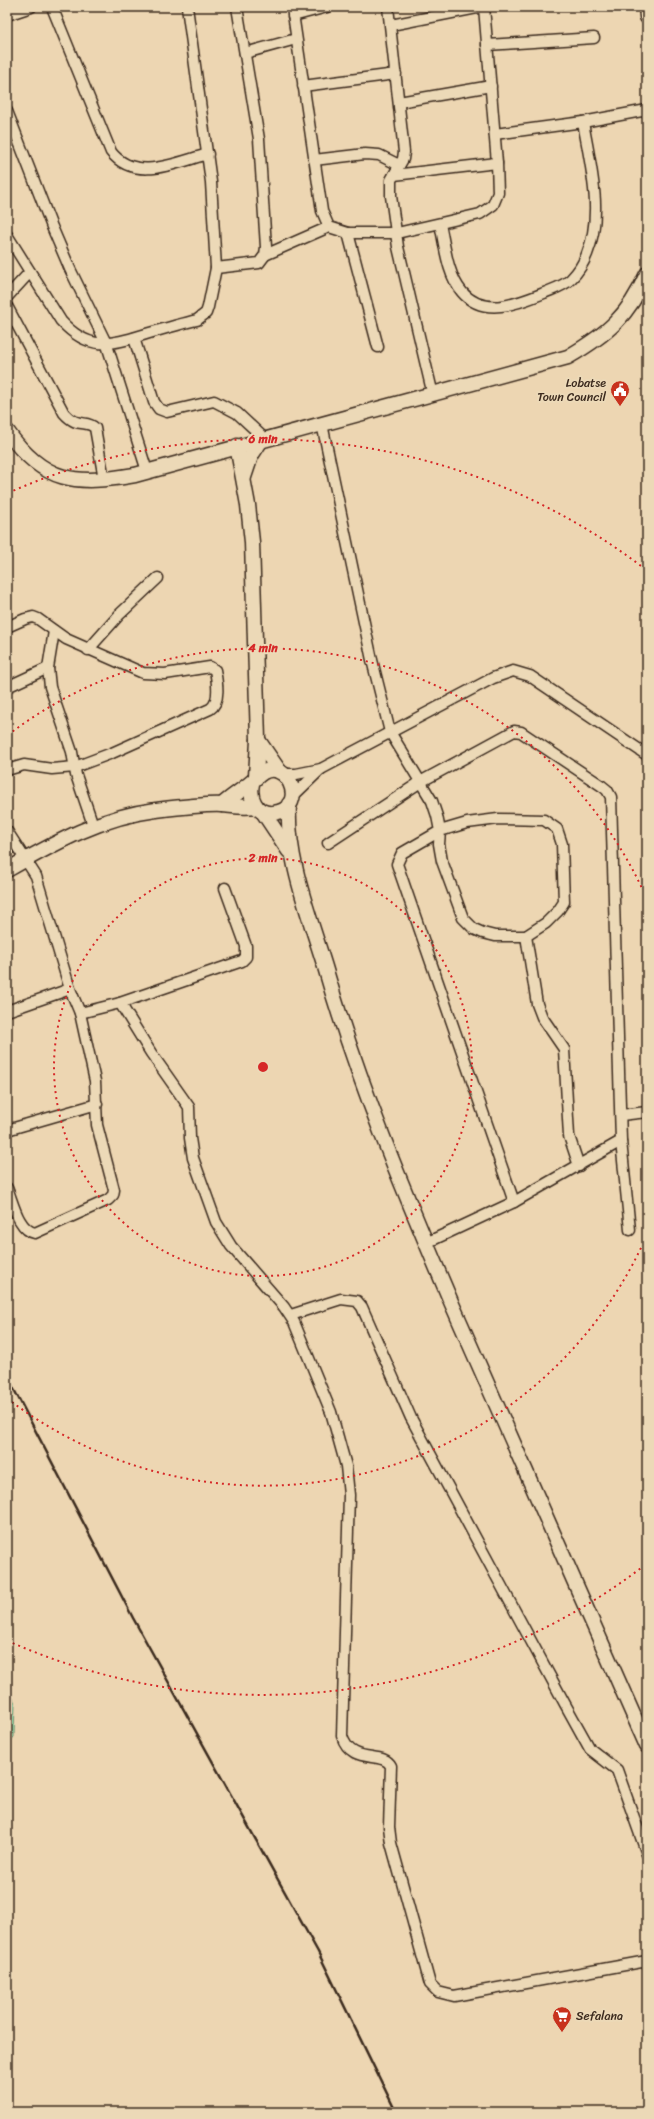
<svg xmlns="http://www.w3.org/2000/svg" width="654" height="2119" font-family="Sriracha,sans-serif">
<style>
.green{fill:#a4ebb8;stroke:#708a6b}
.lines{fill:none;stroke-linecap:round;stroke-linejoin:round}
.street-casing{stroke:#3b2a1e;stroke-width:13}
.secondary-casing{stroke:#3b2a1e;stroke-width:17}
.street{stroke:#ecd9b7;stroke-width:10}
.secondary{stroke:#ecd9b7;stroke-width:14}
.rail{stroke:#3b2a1e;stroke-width:2.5}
.ring{fill:none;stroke:#d62828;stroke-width:2;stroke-dasharray:2 4}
.labels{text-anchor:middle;stroke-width:4;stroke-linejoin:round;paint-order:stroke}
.poi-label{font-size:12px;fill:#3b2a1e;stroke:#ecd9b7;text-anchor:end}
.centre{fill:#d62828;stroke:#ecd9b7;stroke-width:2}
.ring-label{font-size:12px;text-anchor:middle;font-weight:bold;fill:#d62828;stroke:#ecd9b7;stroke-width:4;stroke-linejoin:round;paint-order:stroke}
</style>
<rect width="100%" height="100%" fill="#edd6b2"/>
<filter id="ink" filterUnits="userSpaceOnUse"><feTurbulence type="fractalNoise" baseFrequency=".025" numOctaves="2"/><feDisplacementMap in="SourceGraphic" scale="8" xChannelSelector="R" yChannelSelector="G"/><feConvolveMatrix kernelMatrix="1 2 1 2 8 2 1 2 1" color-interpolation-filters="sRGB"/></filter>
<g filter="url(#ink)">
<path class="green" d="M7 1687 15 1703 14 1737 7 1745Z"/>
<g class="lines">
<defs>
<g id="street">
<path d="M52 7 111 152C135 183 177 162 208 154"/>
<path d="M292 7 322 211 329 227 348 233H397L480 214 493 205 498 193 497 163 484 7"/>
<path d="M388 7 404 152 403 159 391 180V196L398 247 433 395"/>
<path d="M7 15 31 7"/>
<path d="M293 16 327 7"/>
<path d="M391 25 482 7"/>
<path d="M487 45 594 38"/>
<path d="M245 53 296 39"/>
<path d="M303 86 396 74"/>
<path d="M399 102 491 86"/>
<path d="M7 111 52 227 70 269 107 345 147 471"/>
<path d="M495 134 583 122 647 110"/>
<path d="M314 160 365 154 379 155 399 165"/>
<path d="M394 175 497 163"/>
<path d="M440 224C445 246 447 274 462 292 484 318 519 303 544 293 553 289 564 286 571 279 578 272 584 262 587 254 604 213 590 164 583 122"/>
<path d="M348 233 378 347"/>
<path d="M7 235 61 321C89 352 110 345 146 334 163 329 180 324 197 320L206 313 208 307 216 268 211 182 187 7"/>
<path d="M265 255 329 227"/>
<path d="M216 268 259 263 265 255 266 247 259 139 237 7"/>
<path d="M7 297 30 272"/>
<path d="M7 306 64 413C78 429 86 419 95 428L104 479"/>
<path d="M134 338 154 402 159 409 167 412 214 401 237 413 265 439"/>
<path d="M322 424 372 660 390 732 432 801 437 816 440 831 439 844 442 861 463 918 474 929 483 933 495 936H526L546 923 558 911 564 902 562 844 557 829 544 820 498 819 467 823 440 831 402 853 397 864 514 1202"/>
<path d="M7 627 25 619 33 617 38 619 66 639 143 673 165 674 210 667 215 670C217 681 221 702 210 709L112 753 75 767 52 769 24 765 7 770"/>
<path d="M54 631 48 668 50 687 72 752 76 775 93 825"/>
<path d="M88 650 120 614 158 578"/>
<path d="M7 687 48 668"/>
<path d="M284 774H296L321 769 493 678 513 671 530 676 647 755"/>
<path d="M293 796 321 769"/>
<path d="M7 831 36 876 70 989 80 1013 95 1081 97 1125 114 1190 113 1195 108 1200 35 1233C18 1230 13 1202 7 1188"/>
<path d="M328 843 422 781 514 731 521 732 602 786 607 790 611 797 621 1141 514 1202 426 1243"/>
<path d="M526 936 537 1004 542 1017 564 1049 569 1136 579 1166"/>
<path d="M120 1003 151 1053 189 1107 190 1138 193 1158 216 1222 231 1246 284 1307 294 1322 331 1412 346 1466 349 1495 342 1736C351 1766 383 1750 391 1766L389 1827 391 1843 430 1984 438 1992 454 1996 647 1961"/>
<path d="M7 1011 70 989"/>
<path d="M80 1013 120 1003 242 961 246 957V946L225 888"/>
<path d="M621 1115 647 1112"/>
<path d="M7 1130 97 1104"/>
<path d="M621 1141 630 1230"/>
<path d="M291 1315 341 1299 357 1301 362 1307 411 1418 565 1704 590 1749 617 1770 647 1854"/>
</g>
<g id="secondary">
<path d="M646 7 647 17"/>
<path d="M7 431C44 484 76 485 135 475L568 357C607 334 628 317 647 274"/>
<path d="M237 446 248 505 252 542 258 740 256 777"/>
<path d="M244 477 251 456 262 439"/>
<path d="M258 740 280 772"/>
<path d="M289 804C286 859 309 914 325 967 358 1083 405 1194 452 1304 516 1452 583 1598 647 1746"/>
<path d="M222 805C233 795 246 788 256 778 284 748 313 809 273 813 256 815 249 798 252 784"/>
<path d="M263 812 289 851"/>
<path d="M7 870C55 843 100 817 156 810 173 808 206 804 222 805 234 806 243 808 256 806"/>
</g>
</defs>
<use href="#street" class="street-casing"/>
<use href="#secondary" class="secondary-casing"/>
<use href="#street" class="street"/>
<use href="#secondary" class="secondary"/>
<path class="rail" d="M7 1376 133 1618 318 1952 396 2112"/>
</g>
</g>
<g class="ring">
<circle cx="263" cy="1067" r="209"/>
<path d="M646 1237A419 419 0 0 1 8 1399M8 735A419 419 0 0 1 646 897"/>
<path d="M645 1565A628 628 0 0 1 8 1641M8 493A628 628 0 0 1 645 569"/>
</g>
<defs>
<symbol id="civic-pin" viewBox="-11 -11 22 30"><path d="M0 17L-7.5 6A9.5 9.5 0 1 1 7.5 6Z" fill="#c8321e" stroke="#ecd9b7"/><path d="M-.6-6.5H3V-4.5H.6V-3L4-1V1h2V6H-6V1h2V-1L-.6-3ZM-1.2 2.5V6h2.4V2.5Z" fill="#fff"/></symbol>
<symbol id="supermarket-pin" viewBox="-11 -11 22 30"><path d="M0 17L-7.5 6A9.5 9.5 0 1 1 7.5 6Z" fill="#c8321e" stroke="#ecd9b7"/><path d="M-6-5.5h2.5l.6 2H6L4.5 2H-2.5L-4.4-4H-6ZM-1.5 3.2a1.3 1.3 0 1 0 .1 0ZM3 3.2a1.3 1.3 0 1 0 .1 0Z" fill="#fff"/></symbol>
</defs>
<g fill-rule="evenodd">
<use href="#civic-pin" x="609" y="379" width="22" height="30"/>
<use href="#supermarket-pin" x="551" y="2005" width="22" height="30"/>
</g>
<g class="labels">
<g class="poi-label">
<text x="606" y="387">Lobatse<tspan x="606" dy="14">Town Council</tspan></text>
<text x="576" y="2020" text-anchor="start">Sefalana</text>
</g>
</g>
<circle cx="263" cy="1067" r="6" class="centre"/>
<g class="ring-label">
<text x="263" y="443">6 min</text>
<text x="263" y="652">4 min</text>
<text x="263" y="862">2 min</text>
</g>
<rect width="654" height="2119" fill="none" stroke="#ecd9b7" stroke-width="24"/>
<rect x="12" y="12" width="630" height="2095" fill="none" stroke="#3b2a1e" stroke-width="1.5" filter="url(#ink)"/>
</svg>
